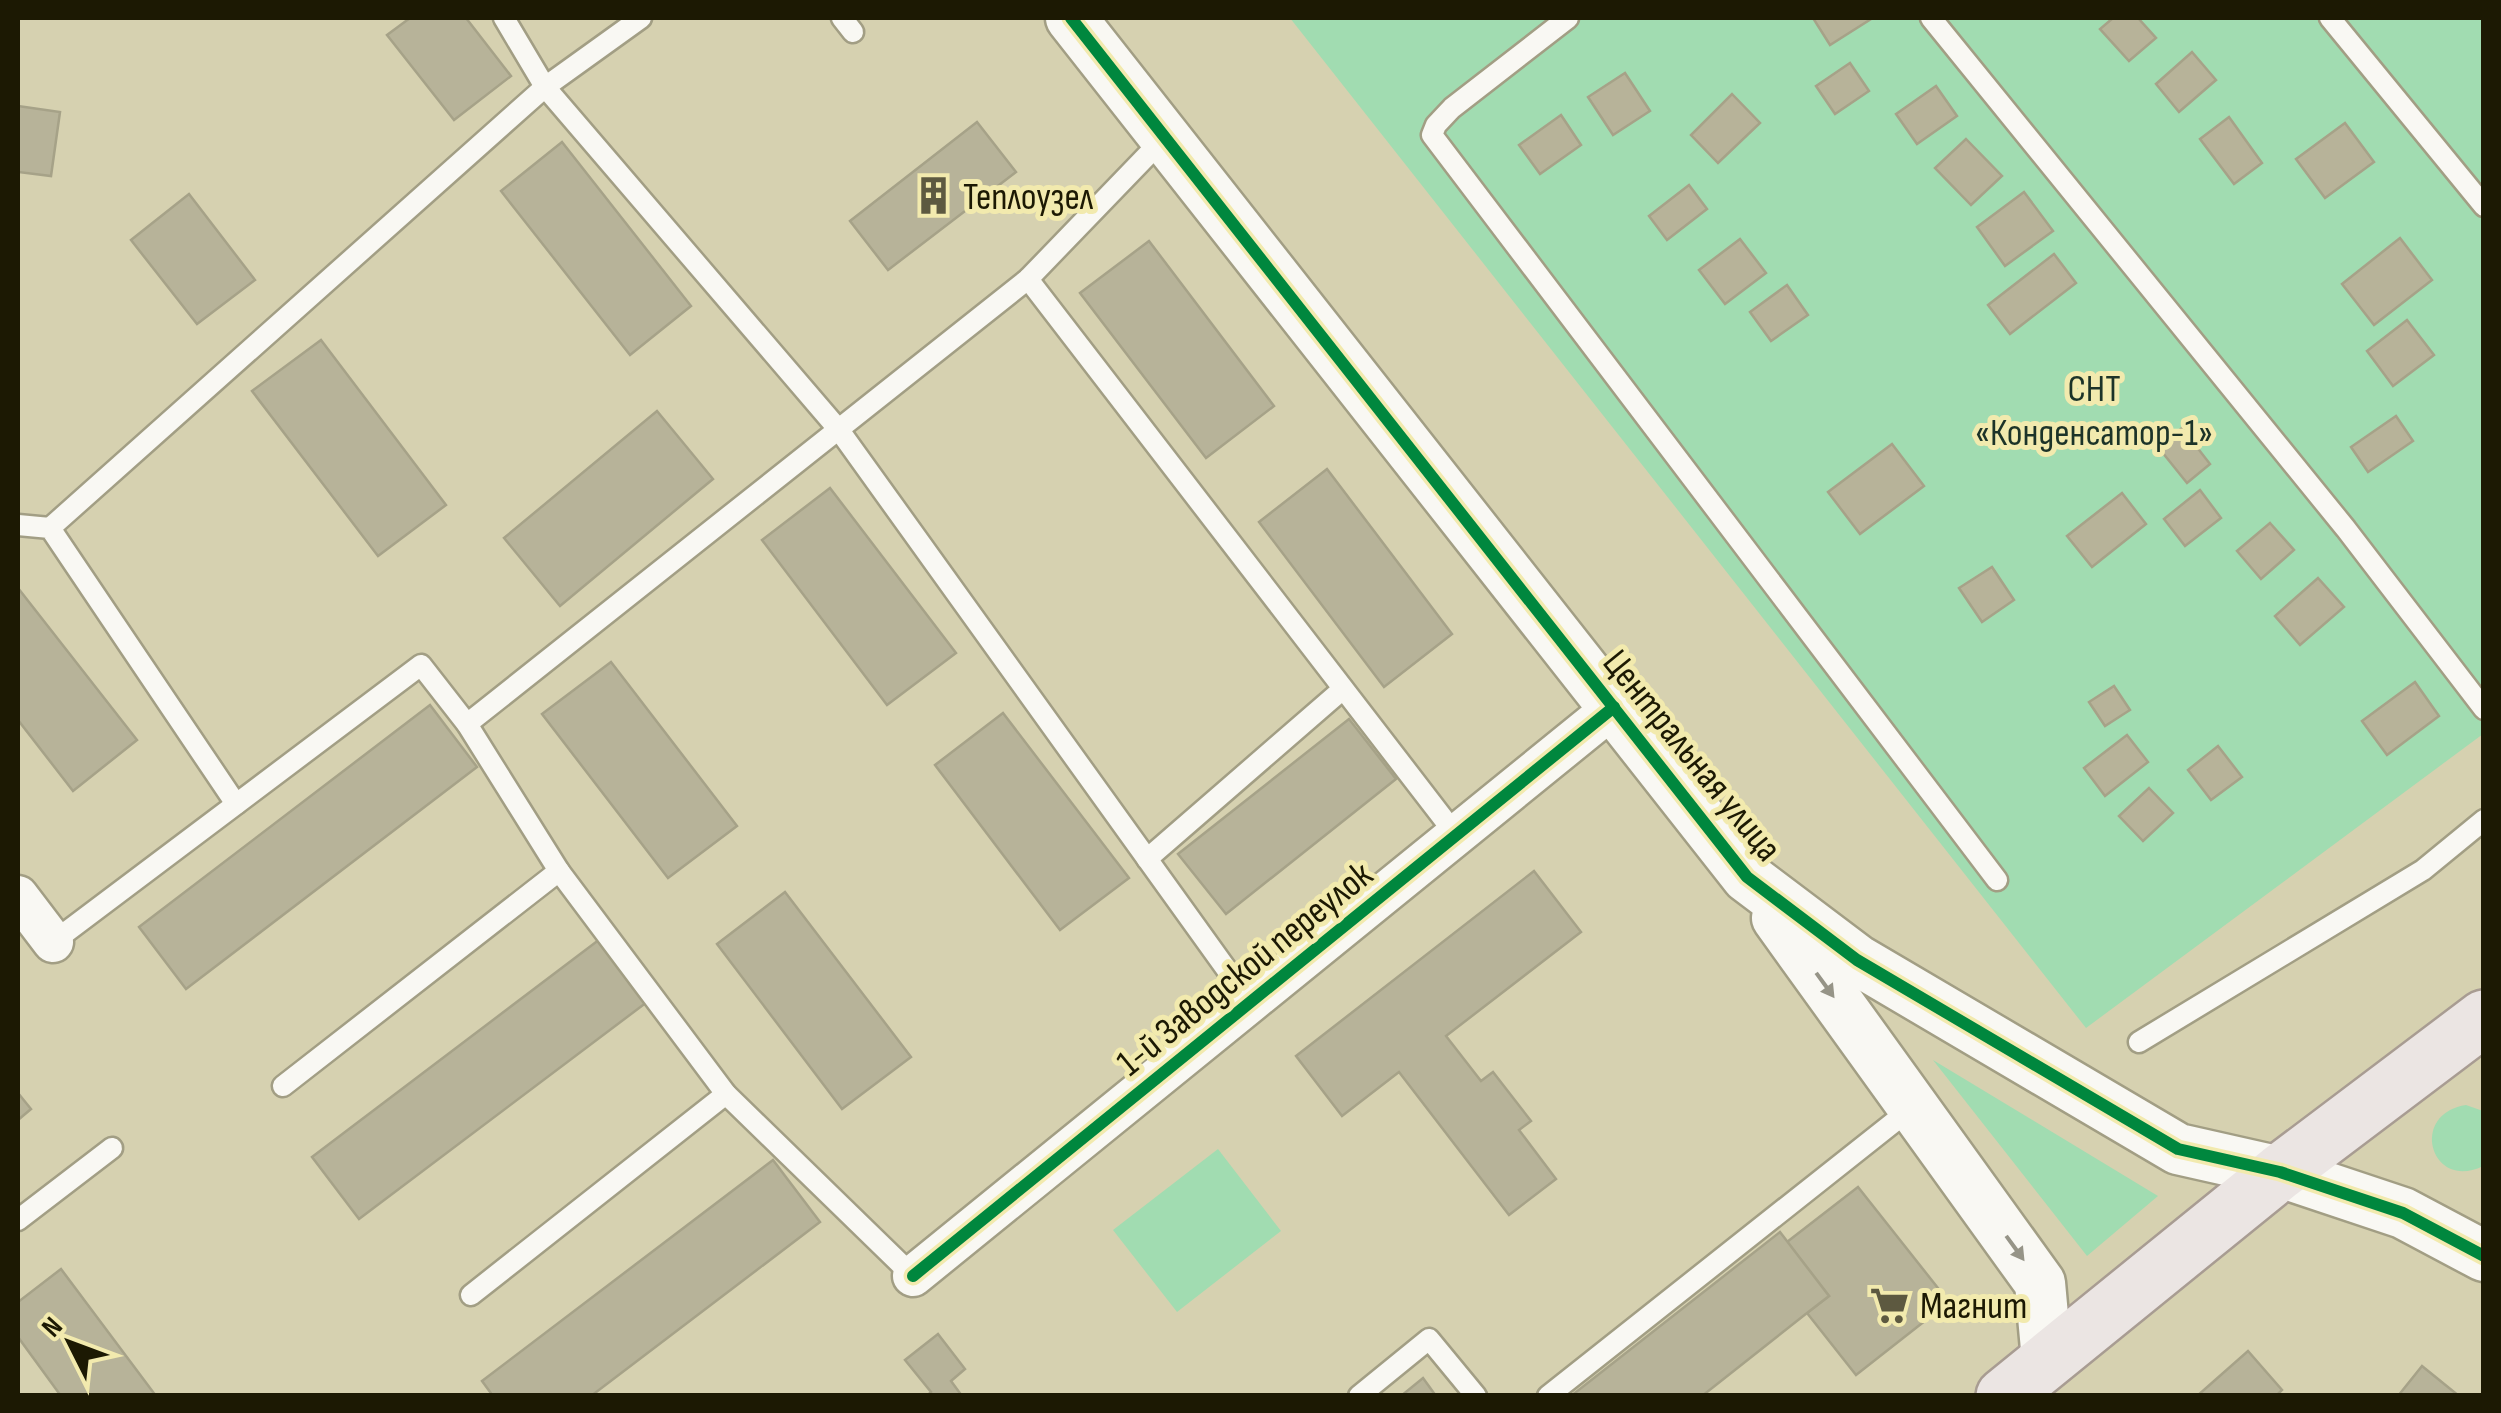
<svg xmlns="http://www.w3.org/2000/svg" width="2501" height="1413" font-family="'Sofia Sans Condensed',sans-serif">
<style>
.green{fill:#a1dcb1}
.building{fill:#b7b399;stroke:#a6a288;stroke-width:2.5}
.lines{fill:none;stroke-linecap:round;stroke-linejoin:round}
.service-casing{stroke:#a29e84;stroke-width:25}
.minor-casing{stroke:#a29e84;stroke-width:45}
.tertiary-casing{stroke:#a29e84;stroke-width:55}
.primary-casing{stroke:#a89c92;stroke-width:60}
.service{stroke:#f9f8f3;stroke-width:20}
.minor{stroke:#f9f8f3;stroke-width:40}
.tertiary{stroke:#f9f8f3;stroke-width:50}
.primary{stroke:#ebe5e3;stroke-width:55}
.cycleway-casing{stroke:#f2eaae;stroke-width:19}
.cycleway{stroke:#00873e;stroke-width:12}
.oneway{fill:#969487}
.labels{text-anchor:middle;stroke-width:10;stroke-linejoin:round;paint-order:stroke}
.poi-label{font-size:38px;fill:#1c1903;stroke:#f2eaae;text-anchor:start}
.park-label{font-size:38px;fill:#1c3328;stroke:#f2eaae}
.street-label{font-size:38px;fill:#1c1903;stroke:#f2eaae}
</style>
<rect width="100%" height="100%" fill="#d6d1b0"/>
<g class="green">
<path d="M1290 18H2483V734L2086 1028Z"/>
<path d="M1933 1060 2158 1196 2087 1256Z"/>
<path d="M2466 1105 2483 1111V1166C2431 1192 2408 1114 2466 1105Z"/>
<path d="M1218 1149 1281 1231 1177 1312 1113 1230Z"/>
</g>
<g class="building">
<path d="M410 18H466L511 76 454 120 387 35Z"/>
<path d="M1813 18H1870L1871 19 1830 45Z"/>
<path d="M2113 18H2138L2156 38 2129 61 2100 29Z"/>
<path d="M2192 52 2216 80 2179 112 2156 84Z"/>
<path d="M1850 63 1869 91 1835 114 1816 86Z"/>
<path d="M1625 73 1650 111 1613 135 1588 97Z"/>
<path d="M1936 86 1957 116 1917 144 1896 114Z"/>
<path d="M1732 94 1760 123 1718 163 1691 135Z"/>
<path d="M18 106 60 112 51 176 18 172Z"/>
<path d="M1561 115 1581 145 1540 174 1519 145Z"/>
<path d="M2229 117 2262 163 2234 184 2200 139Z"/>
<path d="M977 122 1016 172 888 270 850 221Z"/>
<path d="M2345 123 2374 162 2325 198 2296 159Z"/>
<path d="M1966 139 2002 176 1971 205 1935 168Z"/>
<path d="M562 142 691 306 630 355 501 191Z"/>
<path d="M1689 185 1707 209 1667 240 1649 216Z"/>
<path d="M2024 192 2053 231 2005 266 1977 227Z"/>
<path d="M189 194 255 280 197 324 131 240Z"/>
<path d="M2400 238 2432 280 2374 325 2342 284Z"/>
<path d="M1740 239 1766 273 1725 304 1699 270Z"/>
<path d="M1149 241 1274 406 1206 458 1080 293Z"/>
<path d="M2054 254 2076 283 2010 334 1988 305Z"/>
<path d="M1787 285 1808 315 1771 341 1750 312Z"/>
<path d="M2407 320 2434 355 2393 386 2367 351Z"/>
<path d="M321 340 446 505 378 556 252 391Z"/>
<path d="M657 411 713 479 560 606 504 538Z"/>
<path d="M2396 416 2413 441 2368 472 2351 447Z"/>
<path d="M2182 428 2210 464 2187 483 2158 447Z"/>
<path d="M1892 444 1924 486 1860 534 1828 492Z"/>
<path d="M1327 469 1452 634 1384 687 1259 522Z"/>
<path d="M830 488 956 653 887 705 762 540Z"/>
<path d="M2200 490 2221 518 2185 546 2164 519Z"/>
<path d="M2122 493 2146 524 2092 567 2067 536Z"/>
<path d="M2270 523 2294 550 2261 579 2237 551Z"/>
<path d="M1992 567 2014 600 1982 622 1959 588Z"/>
<path d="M2318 578 2344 607 2300 645 2275 616Z"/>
<path d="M18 588 137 740 73 791 18 720Z"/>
<path d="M611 662 737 826 668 878 542 714Z"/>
<path d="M2415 682 2439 716 2387 755 2362 721Z"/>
<path d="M2114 686 2130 710 2105 726 2089 702Z"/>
<path d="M430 705 477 767 186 989 139 927Z"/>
<path d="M1003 713 1129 878 1060 930 935 765Z"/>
<path d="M1349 719 1396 779 1226 914 1178 854Z"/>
<path d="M2127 735 2148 762 2105 796 2084 768Z"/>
<path d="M2218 746 2242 777 2211 800 2188 770Z"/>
<path d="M2149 788 2173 813 2143 841 2119 816Z"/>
<path d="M1534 871 1581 932 1446 1036 1481 1081 1493 1072 1531 1121 1519 1130 1556 1179 1509 1215 1399 1072 1342 1116 1296 1056Z"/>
<path d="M785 892 911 1057 842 1109 717 944Z"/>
<path d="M604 936 651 999 359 1219 312 1157Z"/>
<path d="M18 1093 31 1109 18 1120Z"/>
<path d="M773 1160 820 1222 591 1396H493L482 1381Z"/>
<path d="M1858 1187 1949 1302 1856 1375 1807 1313 1829 1296 1787 1242Z"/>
<path d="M1780 1232 1829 1296 1807 1313 1702 1396H1571Z"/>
<path d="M61 1269 156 1396H61L18 1337V1302Z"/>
<path d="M938 1334 965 1369 951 1381 962 1396H927L931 1392 905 1360Z"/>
<path d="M2248 1351 2282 1390 2276 1396H2197Z"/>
<path d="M2422 1366 2459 1396H2398Z"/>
<path d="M1423 1378 1436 1396H1401Z"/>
</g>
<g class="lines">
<defs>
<g id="service">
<path d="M504 18 545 87 839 430 1250 1002"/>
<path d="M842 18 853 32"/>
<path d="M1568 18 1452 108 1436 125 1432 135 1997 880"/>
<path d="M1931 18 2346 529 2484 709"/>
<path d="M2330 18 2484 206"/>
<path d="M1028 279 1456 835"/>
<path d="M18 525 50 528 236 804"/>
<path d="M50 528 545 87 641 18"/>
<path d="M467 724 1028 279 1164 138"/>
<path d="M1147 859 1343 689"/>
<path d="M53 942 421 665 467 724 559 871 726 1094 913 1276"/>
<path d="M2139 1042 2423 870 2484 820"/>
<path d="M283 1086 559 871"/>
<path d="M18 1220 112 1148"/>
<path d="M471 1295 726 1094"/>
<path d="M1359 1396 1429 1339 1476 1396"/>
<path d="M1548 1396 1913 1107"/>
</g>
<g id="minor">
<path d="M18 896 53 942"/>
<path d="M913 1276 1614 707"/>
</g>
<g id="tertiary">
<path d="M1071 18 1747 877 1857 960 2178 1149 2280 1172 2403 1213 2484 1256"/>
<path d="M1777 918 2040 1283 2047 1360"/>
</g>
<path id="primary" d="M2004 1396 2280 1172 2484 1018"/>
</defs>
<use href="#service" class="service-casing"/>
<use href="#minor" class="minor-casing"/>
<use href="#tertiary" class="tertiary-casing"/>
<use href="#primary" class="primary-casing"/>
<use href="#service" class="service"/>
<use href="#minor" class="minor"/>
<use href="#tertiary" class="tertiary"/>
<use href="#primary" class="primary"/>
<defs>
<g id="cycleway">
<path d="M1071 18 1747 877 1857 960 2178 1149 2280 1172 2403 1213 2484 1256"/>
<path d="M913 1276 1614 707"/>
</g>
</defs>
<use href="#cycleway" class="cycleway-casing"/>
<use href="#cycleway" class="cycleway"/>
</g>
<defs><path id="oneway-solid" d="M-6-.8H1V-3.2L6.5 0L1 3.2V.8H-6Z" transform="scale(2.5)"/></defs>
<g class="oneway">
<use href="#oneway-solid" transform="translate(1825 985) rotate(54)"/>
<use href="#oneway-solid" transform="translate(2015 1248) rotate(54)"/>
</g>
<defs>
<symbol id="building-bare" viewBox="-9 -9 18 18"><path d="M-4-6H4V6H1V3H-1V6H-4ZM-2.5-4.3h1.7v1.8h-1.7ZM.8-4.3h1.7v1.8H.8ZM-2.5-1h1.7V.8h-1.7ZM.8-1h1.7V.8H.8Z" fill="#5d5940" stroke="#f2eaae" stroke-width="2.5" paint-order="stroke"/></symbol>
<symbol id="supermarket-bare" viewBox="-9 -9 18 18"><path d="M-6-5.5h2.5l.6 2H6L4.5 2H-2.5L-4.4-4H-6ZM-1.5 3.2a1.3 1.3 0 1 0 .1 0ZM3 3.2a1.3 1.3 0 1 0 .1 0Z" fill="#5d5940" stroke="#f2eaae" stroke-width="2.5" paint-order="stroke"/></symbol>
</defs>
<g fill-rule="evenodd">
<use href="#building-bare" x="906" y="168" width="55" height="55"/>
<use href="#supermarket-bare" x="1862" y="1278" width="55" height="55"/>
</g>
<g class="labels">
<g class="poi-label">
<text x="963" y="209">Теплоузел</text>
<text x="1920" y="1318">Магнит</text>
</g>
<g class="park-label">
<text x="2094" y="401">СНТ<tspan x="2094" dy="44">«Конденсатор-1»</tspan></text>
</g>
<g class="street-label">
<text transform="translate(1693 755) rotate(51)" y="13">Центральная улица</text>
<text transform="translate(1244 968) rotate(-39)" y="13">1-й Заводской переулок</text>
</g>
</g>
<rect width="2501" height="1413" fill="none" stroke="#1c1903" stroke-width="40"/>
<g transform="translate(70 1343) rotate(312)" stroke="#f2eaae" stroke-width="8" paint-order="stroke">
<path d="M0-8L18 38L0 25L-18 38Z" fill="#1c1903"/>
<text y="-15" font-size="28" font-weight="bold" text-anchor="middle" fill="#1c1903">N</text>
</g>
</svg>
